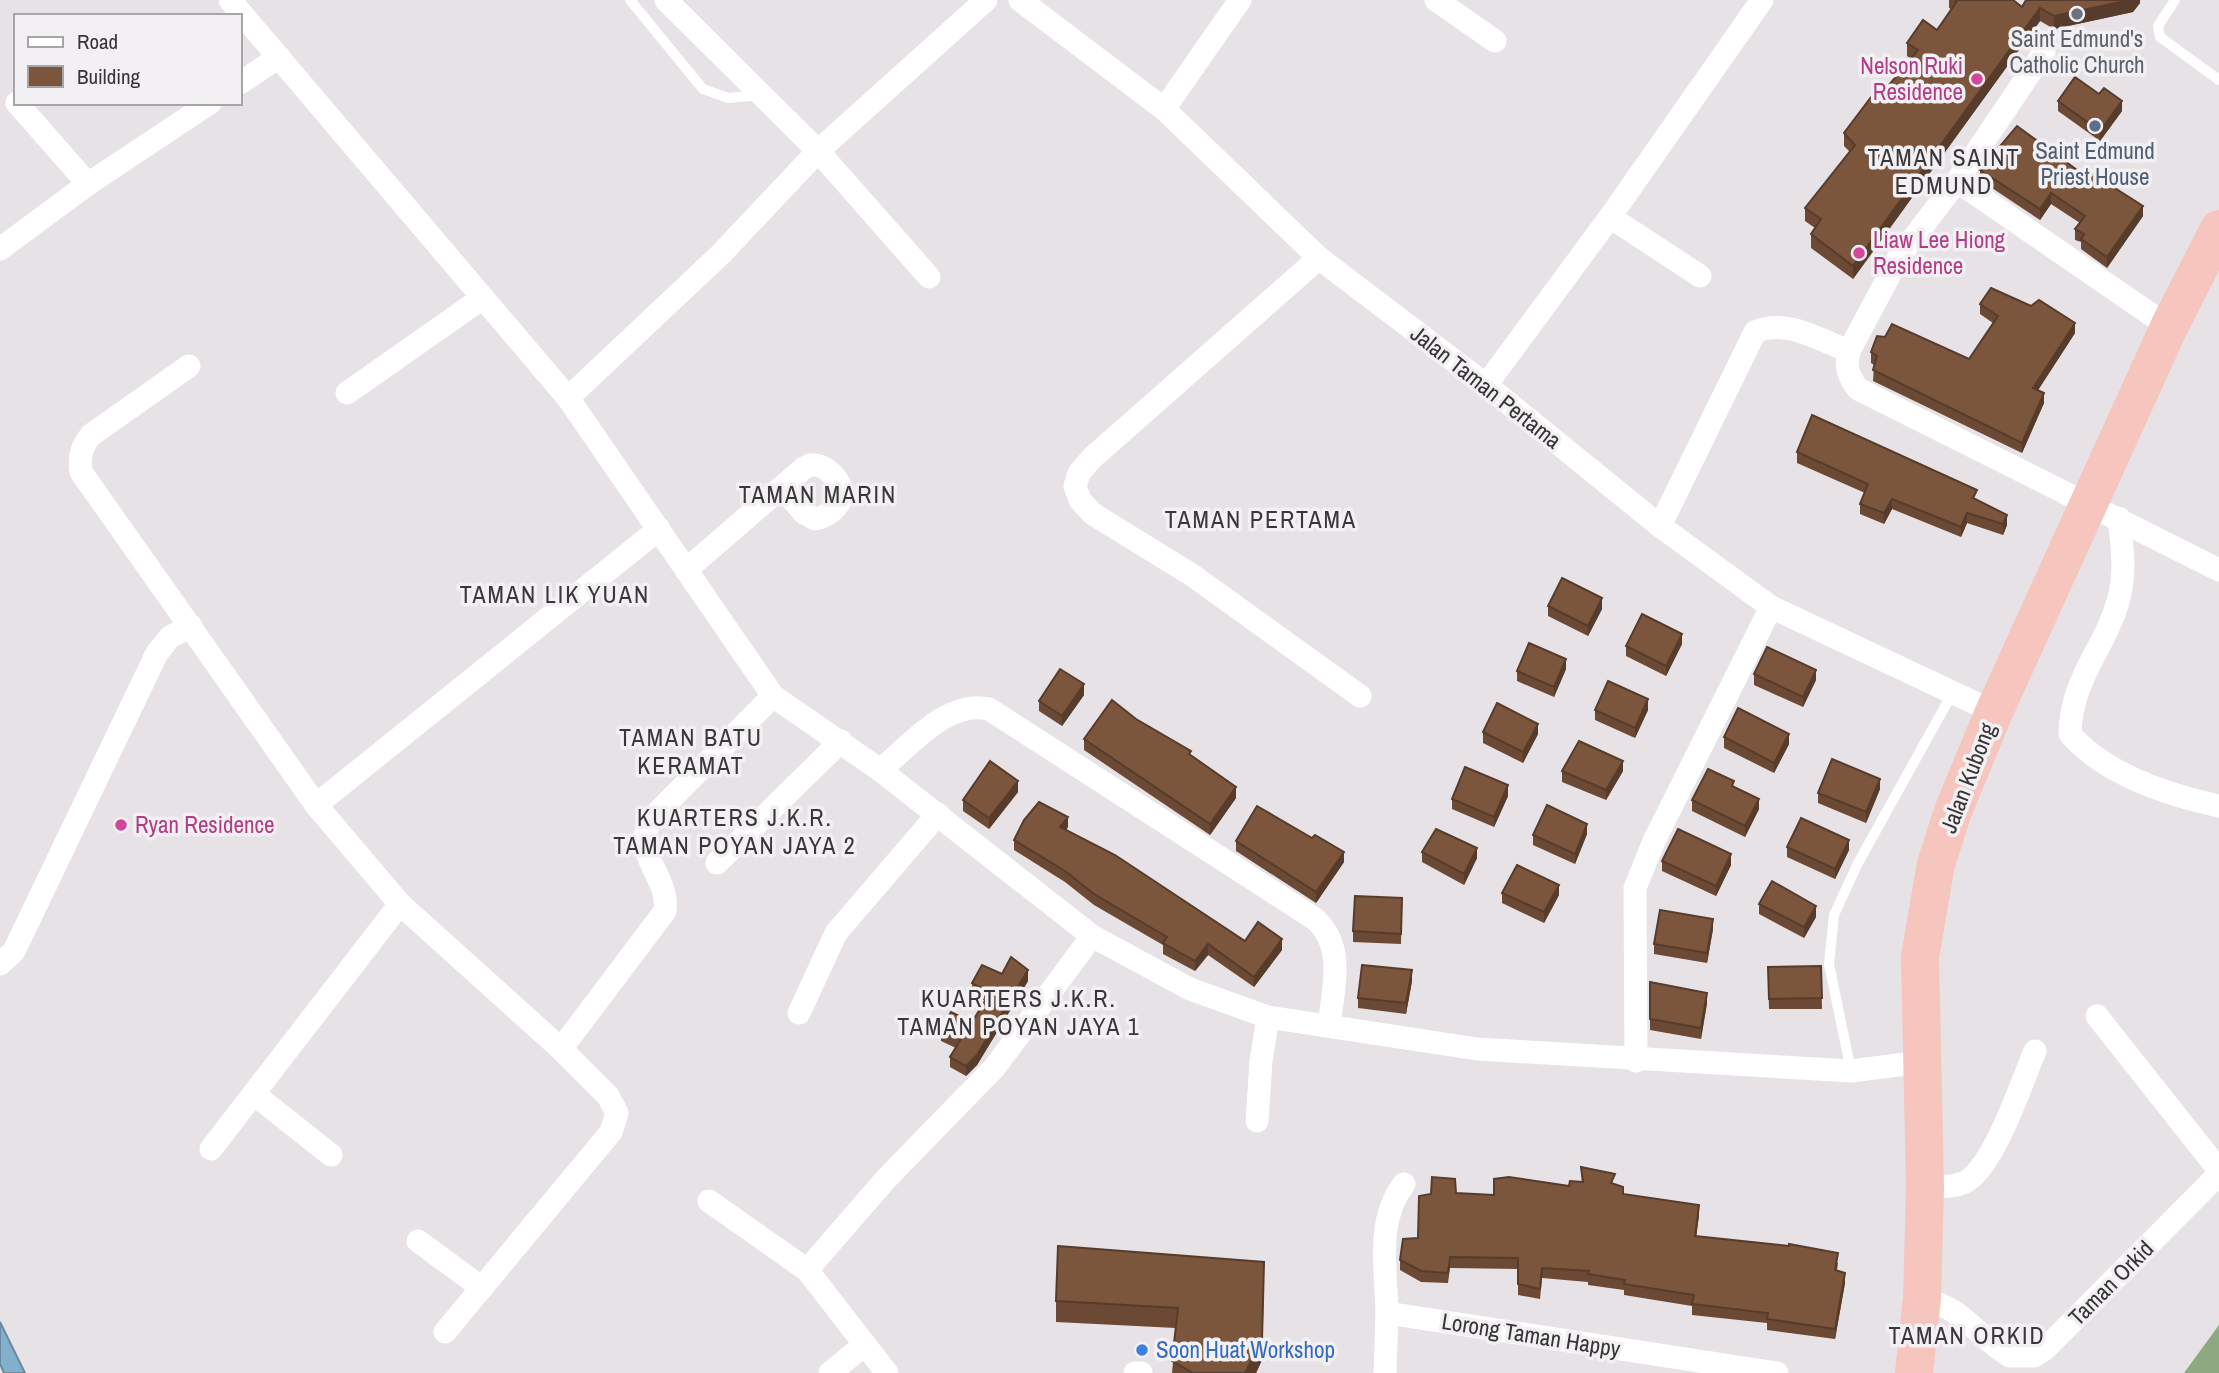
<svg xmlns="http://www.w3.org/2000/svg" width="2219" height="1373" font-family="'Archivo Narrow',sans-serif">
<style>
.forest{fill:#8ca982}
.water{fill:#82afcb;stroke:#6b8a9e;stroke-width:2}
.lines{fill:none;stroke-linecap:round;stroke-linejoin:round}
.lane{stroke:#fff;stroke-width:10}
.street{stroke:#fff;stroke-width:23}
.highway{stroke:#f6c5bd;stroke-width:38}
.wall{fill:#6b4934}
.shaded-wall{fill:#573c2b}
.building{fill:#7c553d;stroke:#573c2b;stroke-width:2}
.worship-dot{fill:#6b7280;stroke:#f3f0f3;stroke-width:2.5}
.hotel-dot{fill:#d1479c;stroke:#f3f0f3;stroke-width:2.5}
.service-dot{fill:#5c6f8a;stroke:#f3f0f3;stroke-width:2.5}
.shop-dot{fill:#3f7fe0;stroke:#f3f0f3;stroke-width:2.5}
.labels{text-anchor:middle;stroke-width:7;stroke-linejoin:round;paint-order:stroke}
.worship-label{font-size:23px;fill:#5b616d;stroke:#f3f0f3}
.hotel-label{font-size:23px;fill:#b23c85;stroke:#f3f0f3;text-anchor:start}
.service-label{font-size:23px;fill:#4e5e75;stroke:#f3f0f3}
.street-label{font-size:23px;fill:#363536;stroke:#f3f0f3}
.shop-label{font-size:23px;fill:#366cbe;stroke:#f3f0f3;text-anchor:start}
.neighbourhood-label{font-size:24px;letter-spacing:2px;fill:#3a373a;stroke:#f3f0f3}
</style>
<rect width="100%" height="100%" fill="#e6e2e6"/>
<path class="forest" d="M2219 1325V1373H2184Z"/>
<path class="water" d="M0 1322 25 1373H4L0 1364Z"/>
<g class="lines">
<g class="lane">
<path d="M630 0 703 89 728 98 761 95"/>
<path d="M2175 0 2158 26 2160 37 2219 80"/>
<path d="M1851 1071 1829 964 1834 915 1858 863 1953 692"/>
</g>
<g class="street">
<path d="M230 0 568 398 773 696 880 770 1092 936 1190 989 1268 1017 1477 1049 1851 1071 1922 1062"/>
<path d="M666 0 818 151 929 277"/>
<path d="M1020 0 1164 109 1319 258 1486 385 1660 526 1771 607 1994 712"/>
<path d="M1436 0 1495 41"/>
<path d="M2044 52 1957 181 1899 257 1849 351C1845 367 1848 376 1858 389L2219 570"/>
<path d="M240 83 279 57"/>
<path d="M17 103 88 184"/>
<path d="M1164 109 1240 0"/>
<path d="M1957 181 2169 327"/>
<path d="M1610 217 1700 276"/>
<path d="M0 249 88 184 210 103"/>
<path d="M1319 258 1092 458 1079 473 1075 486 1080 500 1093 514 1192 575 1360 696"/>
<path d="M189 366 91 435C81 448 79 456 81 472L316 805"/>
<path d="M1486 385 1610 217 1762 0"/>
<path d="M347 393 481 299"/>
<path d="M568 398 721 254 818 151 986 0"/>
<path d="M2119 518C2122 545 2126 571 2119 598 2106 648 2071 677 2070 734 2105 774 2168 795 2219 806"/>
<path d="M1660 526 1755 332C1786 318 1819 340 1849 351"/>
<path d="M686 570 804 468 810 465C825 463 840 479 843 494 840 506 828 517 815 519L804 513 782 487"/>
<path d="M880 770C910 746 947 699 989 709L1315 919C1346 947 1333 989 1329 1026"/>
<path d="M717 863 841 741"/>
<path d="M0 964 14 951 157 653 170 637 191 626"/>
<path d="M799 1013 836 933 938 814"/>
<path d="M2097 1016 2219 1170"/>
<path d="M561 1049 665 911C670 875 629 854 652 818L773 696"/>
<path d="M1636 1061 1635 888 1654 841 1771 607"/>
<path d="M254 1094 331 1155"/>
<path d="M1257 1121 1261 1061 1268 1017"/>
<path d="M211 1149 400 904"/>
<path d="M1925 1187C1937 1186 1952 1188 1963 1183 1993 1171 2022 1081 2035 1051"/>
<path d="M709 1201 807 1270"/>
<path d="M418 1241 482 1288"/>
<path d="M1922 1298C1967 1310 1974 1335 2010 1356H2034L2045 1349 2219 1174"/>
<path d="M1387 1313C1386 1270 1376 1219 1404 1184"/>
<path d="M445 1332 611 1132 617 1113 608 1096 561 1049 400 904 316 805 659 529"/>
<path d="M830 1373 863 1346"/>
<path d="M887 1373 807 1270 886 1179 995 1067 1092 936"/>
<path d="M1135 1373H1141"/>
<path d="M1385 1373 1387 1313 1777 1373"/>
</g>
<path class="highway" d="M1914 1373 1922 1298 1925 1187 1920 957 1936 864 1953 811 1994 712 2169 327 2219 229"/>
</g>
<g class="wall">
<path d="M1949 0H2013L2022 7 2140 0V3L2133 12 2054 29 2040 21 1853 279 1811 248V234L1815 228 1805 221V208L1850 152 1844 146V133L1880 96 1911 59 1907 56V43L1937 30 1951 9 1949 8Z"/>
<path d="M2099 94 2122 111 2100 141 2058 111V101Z"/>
<path d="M1980 170 2088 178 2143 216 2107 268 2081 249V242L2075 240V229L2080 223 2051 204 2040 220 1980 180Z"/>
<path d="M1980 304 2075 333 2038 390 2044 403 2022 453 1873 381 1874 365 1871 363V352L1969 359 1993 323 1980 314Z"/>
<path d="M1797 452 1977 500 2007 525 2003 535 1967 523 1961 537 1892 509 1884 524 1860 514V504L1865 493 1797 463Z"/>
<path d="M1548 606 1602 609 1588 636 1548 616Z"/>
<path d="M1682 644 1666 676 1626 656V646Z"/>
<path d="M1566 669 1554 697 1517 681V671Z"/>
<path d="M1754 674 1816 680 1803 707 1754 685Z"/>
<path d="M1084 695 1062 726 1039 711V701Z"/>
<path d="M1595 710H1648L1635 738 1595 720Z"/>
<path d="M1136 719 1191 755 1236 798 1210 835 1084 750V739Z"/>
<path d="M1483 732 1538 734 1523 763 1483 743Z"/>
<path d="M1724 737 1789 744 1774 773 1724 748Z"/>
<path d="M1562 771H1623L1606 800 1562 782Z"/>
<path d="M1734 787 1759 809 1745 837 1692 811V800Z"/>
<path d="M1880 789 1866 823 1818 803V793Z"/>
<path d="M1018 792 989 829 963 811V800Z"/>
<path d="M1508 796 1494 827 1452 809V799Z"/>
<path d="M1068 827 1066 830 1245 941 1282 950 1254 987 1208 955 1195 971 1163 954V945L1094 905 1065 882 1014 850V840Z"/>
<path d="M1587 834 1575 864 1533 845V835Z"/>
<path d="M1236 841 1344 862 1316 903 1236 851Z"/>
<path d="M1787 847 1849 850 1835 879 1787 857Z"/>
<path d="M1422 852 1477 858 1464 885 1422 862Z"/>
<path d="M1662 861 1731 865 1716 896 1662 871Z"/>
<path d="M1502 893 1559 895 1544 923 1502 903Z"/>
<path d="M1402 898 1401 944 1353 942V931Z"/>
<path d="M1759 904 1816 917 1804 938 1759 914Z"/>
<path d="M1713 929 1707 963 1654 954V944Z"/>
<path d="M1821 966 1822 1009H1769L1768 967Z"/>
<path d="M1002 974 1028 981 977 1065 966 1076 950 1067V1057L956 1048 941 1041V1030L972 1022 985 1001 972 994V983Z"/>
<path d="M1412 981 1406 1014 1358 1008V998Z"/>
<path d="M1650 982 1707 1003 1701 1039 1650 1030Z"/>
<path d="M1581 1167 1615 1184 1623 1195 1699 1215 1696 1236 1838 1263 1837 1270 1845 1283 1835 1339 1767 1330V1323L1692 1315V1306L1624 1295V1290L1588 1285V1282L1542 1278 1540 1299 1518 1295V1269L1450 1268 1448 1283 1421 1282 1400 1270V1260L1456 1193 1494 1195 1569 1186 1582 1182Z"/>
<path d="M1264 1283 1262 1360 1256 1373H1172L1176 1328 1056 1322V1301Z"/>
</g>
<g class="shaded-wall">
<path d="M2130 0H2140V3L2133 12 2054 29V16Z"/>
<path d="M2040 8V21L1853 279V266Z"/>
<path d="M2122 101V111L2100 141V131Z"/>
<path d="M2051 193V204L2040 220V209Z"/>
<path d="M2143 206V216L2107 268V257Z"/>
<path d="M2075 323V333L2033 398V388Z"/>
<path d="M2044 393V403L2022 453V443Z"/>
<path d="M1892 499V509L1884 524V513Z"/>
<path d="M1967 513V523L1961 537V527Z"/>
<path d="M2007 515V525L2003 535V524Z"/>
<path d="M1602 598V609L1588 636V626Z"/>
<path d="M1682 634V644L1666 676V666Z"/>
<path d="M1566 659V669L1554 697V687Z"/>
<path d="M1816 670V680L1803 707V697Z"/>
<path d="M1084 684V695L1062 726V716Z"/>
<path d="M1648 699V710L1635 738V728Z"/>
<path d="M1538 724V734L1523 763V752Z"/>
<path d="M1789 734V744L1774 773V763Z"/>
<path d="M1623 761V771L1606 800V790Z"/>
<path d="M1880 779V789L1866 823V812Z"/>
<path d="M1018 781V792L989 829V818Z"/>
<path d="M1508 785V796L1494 827V817Z"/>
<path d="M1236 787V798L1210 835V824Z"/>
<path d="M1759 799V809L1745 837V826Z"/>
<path d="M1068 817V827L1060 838V827Z"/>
<path d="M1587 824V834L1575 864V854Z"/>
<path d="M1849 840V850L1835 879V869Z"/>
<path d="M1477 848V858L1464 885V874Z"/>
<path d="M1344 852V862L1316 903V892Z"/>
<path d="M1731 854V865L1716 896V886Z"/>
<path d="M1559 885V895L1544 923V912Z"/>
<path d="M1816 906V917L1804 938V927Z"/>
<path d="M1713 919V929L1707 963V953Z"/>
<path d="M1282 939V950L1254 987V977Z"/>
<path d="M1208 944V955L1195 971V961Z"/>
<path d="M1028 970V981L977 1065 966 1076V1066Z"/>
<path d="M1412 970V981L1406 1014V1003Z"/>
<path d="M1707 993V1003L1701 1039V1028Z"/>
<path d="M1699 1205V1215L1695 1247V1236Z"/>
<path d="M1264 1262 1262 1360 1256 1373H1245Z"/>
<path d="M1845 1273V1283L1835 1339V1329Z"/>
</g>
<g class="building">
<path d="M1956 0H2013L2022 7 2026 0H2130L2054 16 2040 8 1853 266 1811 234 1821 219 1805 208 1855 145 1844 133 1875 92 1880 96 1918 50 1907 43 1923 20 1937 30 1957 1Z"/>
<path d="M2075 77 2099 94 2104 88 2122 101 2100 131 2058 101Z"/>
<path d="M2017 126 2088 178 2091 173 2143 206 2107 257 2081 239 2084 234 2075 229 2085 216 2051 193 2040 209 1980 170Z"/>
<path d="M1991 288 2031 306 2039 300 2075 323 2033 388 2044 393 2022 443 1873 370 1877 356 1871 352 1877 336 1885 337 1892 324 1969 359 1998 316 1980 304Z"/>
<path d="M1812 415 1977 490 1973 498 2007 515 2003 524 1967 513 1961 527 1892 499 1884 513 1860 504 1868 484 1797 452Z"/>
<path d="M1562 578 1602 598 1588 626 1548 606Z"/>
<path d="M1642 614 1682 634 1666 666 1626 646Z"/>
<path d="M1529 643 1566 659 1554 687 1517 671Z"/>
<path d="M1767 647 1816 670 1803 697 1754 674Z"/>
<path d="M1060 669 1084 684 1062 716 1039 701Z"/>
<path d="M1608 681 1648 699 1635 728 1595 710Z"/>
<path d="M1112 700 1136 719 1191 751 1189 754 1236 787 1210 824 1084 739Z"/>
<path d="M1497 703 1538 724 1523 752 1483 732Z"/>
<path d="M1738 708 1789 734 1774 763 1724 737Z"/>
<path d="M1579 741 1623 761 1606 790 1562 771Z"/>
<path d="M1832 759 1880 779 1866 812 1818 793Z"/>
<path d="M990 761 1018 781 989 818 963 800Z"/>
<path d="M1465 767 1508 785 1494 817 1452 799Z"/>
<path d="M1708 769 1734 781 1732 786 1759 799 1745 826 1692 800Z"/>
<path d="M1039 802 1068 817 1060 827 1115 855 1245 941 1258 922 1282 939 1254 977 1208 944 1195 961 1163 943 1167 937 1094 894 1065 871 1014 840 1024 820Z"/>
<path d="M1547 805 1587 824 1575 854 1533 835Z"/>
<path d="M1257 806 1312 838 1315 835 1344 852 1316 892 1236 841Z"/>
<path d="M1801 818 1849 840 1835 869 1787 847Z"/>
<path d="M1436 829 1477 848 1464 874 1422 852Z"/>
<path d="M1678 829 1731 854 1716 886 1662 861Z"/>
<path d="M1517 865 1559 885 1544 912 1502 893Z"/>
<path d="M1772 881 1816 906 1804 927 1759 904Z"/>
<path d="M1355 896 1402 898 1401 934 1353 931Z"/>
<path d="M1660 910 1713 919 1707 953 1654 944Z"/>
<path d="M1011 957 1028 970 977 1055 966 1066 950 1057 961 1039 941 1030 951 1012 972 1022 990 993 972 983 982 965 1002 974Z"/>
<path d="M1362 965 1412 970 1406 1003 1358 998Z"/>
<path d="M1821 966 1822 998 1769 999 1768 967Z"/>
<path d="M1650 982 1707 993 1701 1028 1650 1019Z"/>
<path d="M1581 1167 1615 1174 1611 1183 1623 1187V1194L1699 1205 1695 1236 1789 1246V1244L1838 1253 1835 1270 1845 1273 1835 1329 1767 1319 1768 1313 1692 1304 1694 1295 1624 1284 1625 1280 1588 1274 1589 1271 1542 1268 1540 1289 1518 1284V1258L1450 1257 1448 1273 1421 1271 1400 1260 1403 1239 1418 1238 1419 1196 1431 1194 1432 1177 1455 1179 1456 1193 1494 1195V1179L1509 1177 1569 1186 1570 1181 1583 1182Z"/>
<path d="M1058 1246 1264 1262 1262 1340 1245 1373H1193L1172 1361 1178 1308 1056 1301Z"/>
</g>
<circle class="worship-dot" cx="2077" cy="14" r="7"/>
<g class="hotel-dot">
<circle cx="1977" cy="79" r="7"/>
<circle cx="1859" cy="253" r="7"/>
<circle cx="121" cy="825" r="7"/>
</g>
<circle class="service-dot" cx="2095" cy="126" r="7"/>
<circle class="shop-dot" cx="1142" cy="1350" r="7"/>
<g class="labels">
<g class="worship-label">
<text x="2077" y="47">Saint Edmund's<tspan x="2077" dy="26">Catholic Church</tspan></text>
</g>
<g class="hotel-label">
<text x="1963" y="74" text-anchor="end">Nelson Ruki<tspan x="1963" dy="26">Residence</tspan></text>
<text x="1873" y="248">Liaw Lee Hiong<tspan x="1873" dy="26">Residence</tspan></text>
<text x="135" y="833">Ryan Residence</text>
</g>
<g class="service-label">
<text x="2095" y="159">Saint Edmund<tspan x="2095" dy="26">Priest House</tspan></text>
</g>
<g class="street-label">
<text transform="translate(1486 387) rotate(38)" y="8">Jalan Taman Pertama</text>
<text transform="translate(1968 778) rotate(-69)" y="8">Jalan Kubong</text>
<text transform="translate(2111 1283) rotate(-45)" y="8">Taman Orkid</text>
<text transform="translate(1531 1335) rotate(9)" y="8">Lorong Taman Happy</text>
</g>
<g class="shop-label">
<text x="1156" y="1358">Soon Huat Workshop</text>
</g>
<g class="neighbourhood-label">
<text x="1944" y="166">TAMAN SAINT<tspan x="1944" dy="28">EDMUND</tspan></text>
<text x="818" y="503">TAMAN MARIN</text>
<text x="1261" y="528">TAMAN PERTAMA</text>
<text x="555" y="603">TAMAN LIK YUAN</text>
<text x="691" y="746">TAMAN BATU<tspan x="691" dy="28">KERAMAT</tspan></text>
<text x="735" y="826">KUARTERS J.K.R.<tspan x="735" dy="28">TAMAN POYAN JAYA 2</tspan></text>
<text x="1019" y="1007">KUARTERS J.K.R.<tspan x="1019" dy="28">TAMAN POYAN JAYA 1</tspan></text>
<text x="1967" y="1344">TAMAN ORKID</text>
</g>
</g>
<rect x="14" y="14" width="228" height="91" fill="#f3f0f3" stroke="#a7a5a7" stroke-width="2"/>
<rect x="28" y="37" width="35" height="10" fill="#ffffff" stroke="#a7a5a7" stroke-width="2"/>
<text x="77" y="49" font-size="21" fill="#363536">Road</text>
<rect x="28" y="66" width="35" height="21" fill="#7c553d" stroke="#a7a5a7" stroke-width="2"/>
<text x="77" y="84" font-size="21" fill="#363536">Building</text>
</svg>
